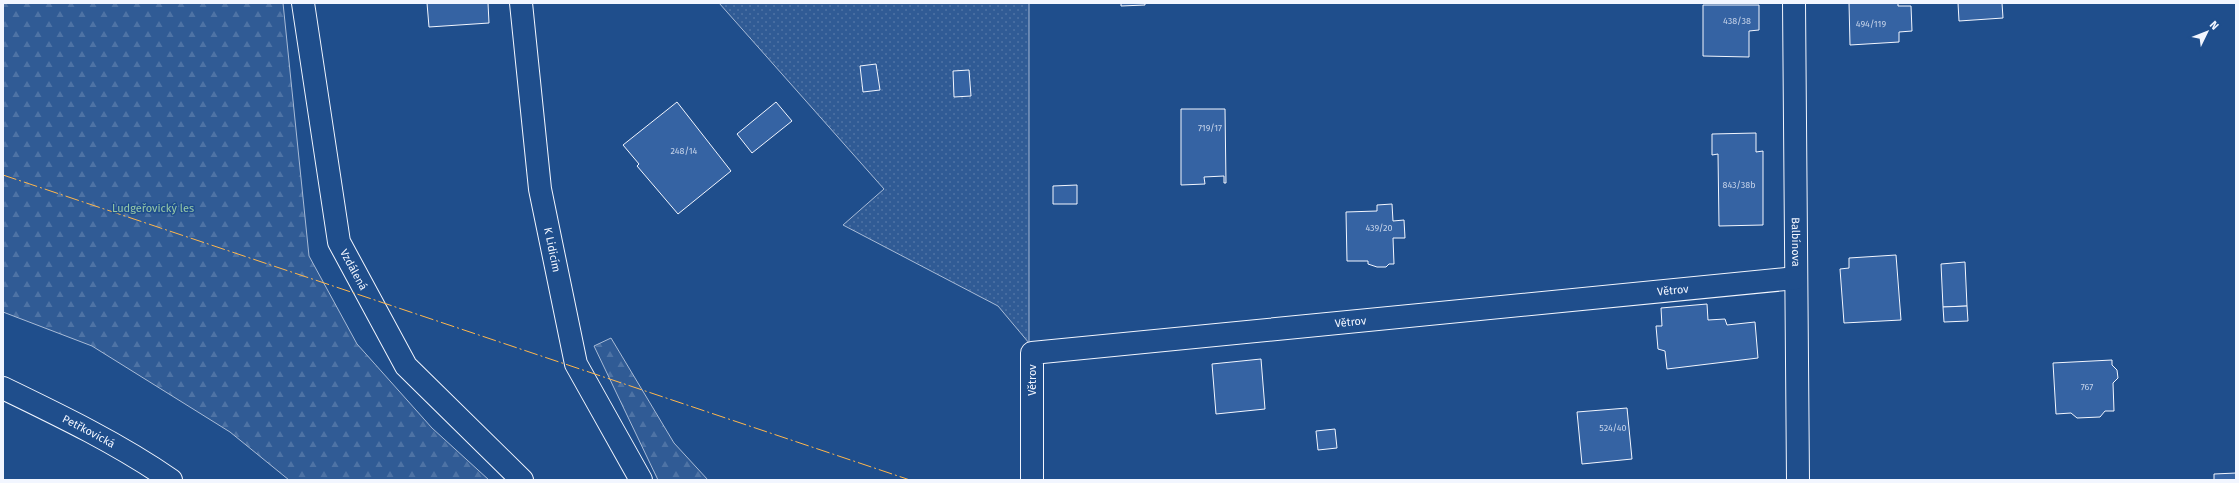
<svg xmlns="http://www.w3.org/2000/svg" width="2239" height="483" font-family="'Fira Sans',sans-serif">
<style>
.forest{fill:url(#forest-firs);stroke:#a8bbd7}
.garden{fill:url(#garden-dots);stroke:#a8bbd7}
.building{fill:#3563a3;stroke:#f2f6ff}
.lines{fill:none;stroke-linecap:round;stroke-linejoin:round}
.minor-casing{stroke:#f2f6ff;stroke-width:24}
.tertiary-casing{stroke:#f2f6ff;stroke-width:24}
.minor{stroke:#1f4e8c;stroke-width:22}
.tertiary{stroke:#1f4e8c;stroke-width:22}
.power{stroke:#ffb74d;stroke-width:1;stroke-dasharray:14 3 2 3;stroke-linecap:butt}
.labels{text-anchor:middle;stroke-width:3;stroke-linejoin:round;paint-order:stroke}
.number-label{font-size:9px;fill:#c3d1e8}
.park-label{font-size:11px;fill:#97c8a6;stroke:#1f4e8c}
.street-label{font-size:11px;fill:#f2f6ff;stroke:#1f4e8c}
</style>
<defs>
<pattern id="forest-firs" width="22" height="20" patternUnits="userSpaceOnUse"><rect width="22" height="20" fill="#305b95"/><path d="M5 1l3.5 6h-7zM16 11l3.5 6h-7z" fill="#4e73a5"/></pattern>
<pattern id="garden-dots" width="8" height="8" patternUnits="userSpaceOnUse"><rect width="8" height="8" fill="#305b95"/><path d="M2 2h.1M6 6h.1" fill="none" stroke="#4e73a5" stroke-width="1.8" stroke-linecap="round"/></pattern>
</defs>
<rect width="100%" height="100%" fill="#1f4e8c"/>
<g class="forest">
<path d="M3 3H283L309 256 357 344 432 428 489 480H289L230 432 92 346 3 312Z"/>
<path d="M611 338 674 443 708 480H658L594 346Z"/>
</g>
<path class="garden" d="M719 3H1029V343L998 306 843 225 884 189Z"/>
<g class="building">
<path d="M427 3H488L489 23 429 27Z"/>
<path d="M1121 3H1145V5L1121 6Z"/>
<path d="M1849 3H1898V6H1911L1912 31 1899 32V42L1850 45Z"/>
<path d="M1958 3H2002L2003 18 1959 21Z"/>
<path d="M1703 5H1759V30L1749 31V57L1703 56Z"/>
<path d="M876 64 880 90 863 92 860 66Z"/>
<path d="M969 70 971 96 954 97 953 71Z"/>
<path d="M677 102 731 171 678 214 637 166 639 164 623 145Z"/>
<path d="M776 102 792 121 752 153 737 134Z"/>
<path d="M1181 109H1225L1226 183H1224V176L1204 177 1205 184 1181 185Z"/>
<path d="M1756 133V152L1763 151V225L1719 226 1718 154 1712 155V134Z"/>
<path d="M1077 185V204H1053V186Z"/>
<path d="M1392 204 1393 221 1404 220 1405 238H1393L1394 264H1389L1386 267H1377L1368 264V261H1347L1346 212 1377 211V205Z"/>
<path d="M1896 255 1901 320 1844 323 1840 269 1849 268V258Z"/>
<path d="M1965 262 1967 306 1943 307 1941 264Z"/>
<path d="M1707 304 1708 320 1725 319 1727 325 1755 322 1758 358 1667 369 1665 351 1658 349 1656 326H1662L1661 308Z"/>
<path d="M1967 306 1968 321 1944 322 1943 307Z"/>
<path d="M1261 359 1265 409 1216 414 1212 364Z"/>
<path d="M2112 360V365L2117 370 2118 378 2113 383 2114 411H2105L2100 417 2077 418 2071 413 2056 414 2053 363Z"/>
<path d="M1627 408 1632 459 1582 464 1577 412Z"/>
<path d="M1335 429 1337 448 1318 450 1316 431Z"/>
<path d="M2236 473V480H2214V474Z"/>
</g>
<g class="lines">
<defs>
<g id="minor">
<path id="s1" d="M303 3 339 242 406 366 522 480"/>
<path id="s2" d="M521 3 540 189 576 364 641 480"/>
<path id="s3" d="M1794 3 1798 480"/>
<path id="s4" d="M1032 480V353L1796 278"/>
</g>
<g id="tertiary">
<path id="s5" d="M3 388C61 416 119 444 171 480"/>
</g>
</defs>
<use href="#minor" class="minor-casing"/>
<use href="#tertiary" class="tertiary-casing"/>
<use href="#minor" class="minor"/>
<use href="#tertiary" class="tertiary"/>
<path class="power" d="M3 175 910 480"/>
</g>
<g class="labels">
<g class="number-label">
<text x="1737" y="24">438/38</text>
<text x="1871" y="27">494/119</text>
<text x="1210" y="131">719/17</text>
<text x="684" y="154">248/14</text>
<text x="1739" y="188">843/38b</text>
<text x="1379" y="231">439/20</text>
<text x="2087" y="390">767</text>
<text x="1613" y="431">524/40</text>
</g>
<g class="park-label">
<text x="153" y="212">Ludgeřovický les</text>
</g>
<g class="street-label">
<text dy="4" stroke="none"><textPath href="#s3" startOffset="239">Balbínova</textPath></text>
<text dy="4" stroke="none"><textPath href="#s2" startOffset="249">K Lidicím</textPath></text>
<text dy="4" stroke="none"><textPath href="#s1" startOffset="273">Vzdálená</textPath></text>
<text dy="4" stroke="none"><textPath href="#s4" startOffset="771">Větrov</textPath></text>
<text dy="4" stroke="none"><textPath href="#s4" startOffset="447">Větrov</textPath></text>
<text transform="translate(1032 380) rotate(-90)" y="4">Větrov</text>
<text dy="4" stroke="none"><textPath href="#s5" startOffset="96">Petřkovická</textPath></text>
</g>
</g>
<rect width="2239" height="483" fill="none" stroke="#f2f6ff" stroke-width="8"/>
<g transform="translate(2207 32) rotate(47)" stroke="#1f4e8c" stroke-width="3" paint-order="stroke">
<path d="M0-3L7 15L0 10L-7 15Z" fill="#f2f6ff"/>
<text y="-6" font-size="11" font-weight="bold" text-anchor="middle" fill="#f2f6ff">N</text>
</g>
</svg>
